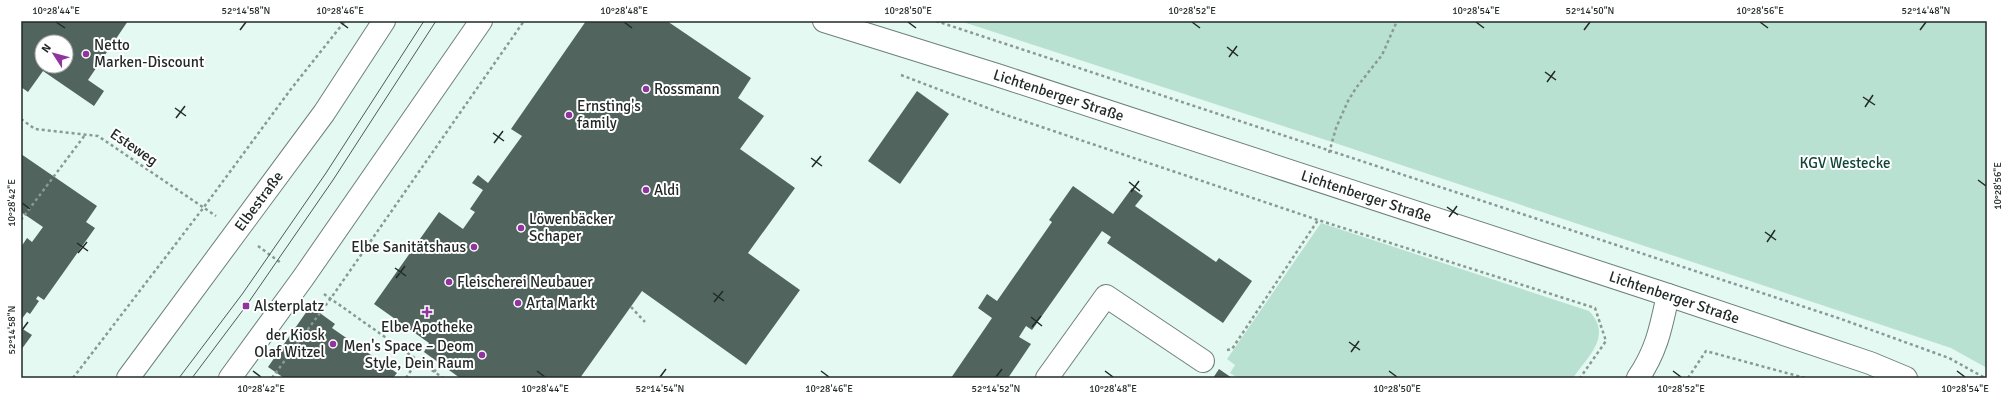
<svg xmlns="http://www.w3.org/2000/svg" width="2008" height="399" font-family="Signika,sans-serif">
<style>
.green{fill:#b9e1d2}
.building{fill:#51645d;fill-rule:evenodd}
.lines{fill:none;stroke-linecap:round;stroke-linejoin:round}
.minor-casing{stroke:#6d8179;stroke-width:24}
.path{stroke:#899993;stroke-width:2.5;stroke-dasharray:3 3;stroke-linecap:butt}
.minor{stroke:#fff;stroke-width:22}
.tram{stroke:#4f5a56;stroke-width:1}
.ticks{fill:none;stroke:#222a27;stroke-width:1.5}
.poi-dot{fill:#9035a0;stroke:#fff;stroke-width:1.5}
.labels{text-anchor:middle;stroke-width:4;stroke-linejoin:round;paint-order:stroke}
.poi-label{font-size:15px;fill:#222a27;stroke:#fff;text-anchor:start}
.street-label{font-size:15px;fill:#222a27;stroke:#fff}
.park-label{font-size:15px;fill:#0e4537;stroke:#fff}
.neatline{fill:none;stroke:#222a27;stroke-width:1.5}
.ticks-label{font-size:10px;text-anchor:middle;fill:#222a27}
</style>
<rect width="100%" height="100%" fill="#e3f9f1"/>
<g class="green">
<path d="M960 21H1987V368L1951 348 1332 142Z"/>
<path d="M1321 223 1589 311C1613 336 1588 356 1573 378H1238L1230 373 1235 365 1227 359Z"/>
</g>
<g class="building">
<path d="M21 21H128L88 80 104 91 94 106 43 71 28 92 21 87ZM42 42H66V66H42Z"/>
<path d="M586 21H667L751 78 738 98 764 116 740 149 795 188 748 253 800 290 746 365 642 291 580 378H460L424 352 429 343 374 304 439 212 463 229 475 212 470 209 483 190 472 183 478 175 488 183 522 136 511 129Z"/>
<path d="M917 91 949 114 900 184 868 161Z"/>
<path d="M21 154 97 206 86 222 95 228 44 300 38 296 36 299 39 301 30 314 27 312 21 320V247L27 238 32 242 43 227 21 212Z"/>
<path d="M1073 186 1113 214 1132 188 1143 196 1135 206 1216 262 1219 258 1252 281 1223 323 1107 243 1111 237 1102 231 1032 330 1026 326 1019 337 1031 344 1008 378H951L992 318 978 308 987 294 997 301 1052 222 1049 220Z"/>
<path d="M313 308 335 324 332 328 397 373 393 378H284L268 367 307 311 310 313Z"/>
<path d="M21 328 32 335 21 350Z"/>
<path d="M1219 369 1232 378H1213Z"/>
</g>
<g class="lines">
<defs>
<g id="minor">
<path id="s1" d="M824 21 997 75 1668 295 1870 363 1906 378"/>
<path id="s2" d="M128 378 324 113 384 21"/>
<path d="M230 378 303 278 481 21"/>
<path d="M1047 378 1106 296 1203 361"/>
<path d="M1638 378C1657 350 1661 327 1668 295"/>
</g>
</defs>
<use href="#minor" class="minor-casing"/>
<g class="path">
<path d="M936 21 1841 319 1949 358 1985 378"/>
<path d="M901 75 1006 115 1318 220 1595 308 1606 341 1580 378"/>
<path d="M21 119 35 129 98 136 216 216"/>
<path d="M1329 153 1336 128 1348 101 1356 88 1382 55 1397 21"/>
<path d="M21 220 85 135"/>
<path d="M258 246 281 263"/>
<path d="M324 294 443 378"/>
<path d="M631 307 645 322"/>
<path d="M1227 350 1232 349 1318 220"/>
<path d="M434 372 440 364"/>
<path d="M73 378 204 207 291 89 345 21"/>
<path d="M272 378 331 298 524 21"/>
<path d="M406 378 418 360"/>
<path d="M1688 378 1706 351 1805 378"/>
</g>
<use href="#minor" class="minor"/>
<g class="tram">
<path d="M179 378 243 293 326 173 424 21"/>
<path d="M192 378 246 306 333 180 436 21"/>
</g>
</g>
<path class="ticks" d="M56 22 65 28M340 22 348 28M624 22 632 28M908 22 916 28M1192 22 1200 28M1476 22 1484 28M1760 22 1768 28M240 30 246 22M1584 30 1590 22M1920 30 1926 22M1227 47 1238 56M1229 57 1237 46M1545 72 1556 80M1547 82 1555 71M1863 97 1875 105M1865 107 1873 95M175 108 186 116M176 118 185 106M493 133 504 141M494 143 503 131M811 158 822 166M812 167 821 156M1978 180 1986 186M1129 182 1140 191M1131 192 1139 181M22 203 30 209M1447 207 1458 215M1449 217 1457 206M1765 232 1776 240M1767 242 1775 230M77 243 88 251M78 253 87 242M395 268 406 276M396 278 405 266M713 293 724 301M714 302 723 291M1031 317 1042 326M1032 327 1041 316M22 330 28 322M1349 342 1360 350M1351 352 1359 341M253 371 261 377M537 371 545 377M821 371 829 377M1105 371 1113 377M1389 371 1397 377M1673 371 1681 377M1957 371 1965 377M660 377 666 369M996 377 1002 369"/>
<g class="poi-dot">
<circle cx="86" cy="54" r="4"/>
<circle cx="646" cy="89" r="4"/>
<circle cx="569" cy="115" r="4"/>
<circle cx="646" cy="190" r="4"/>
<circle cx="521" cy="228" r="4"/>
<circle cx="474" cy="247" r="4"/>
<circle cx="449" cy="282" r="4"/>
<circle cx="518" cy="303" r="4"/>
<rect x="242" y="302" width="8" height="8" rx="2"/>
<path d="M425 306h4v4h4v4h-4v4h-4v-4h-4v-4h4z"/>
<circle cx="333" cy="344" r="4"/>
<circle cx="482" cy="355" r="4"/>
</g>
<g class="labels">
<g class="poi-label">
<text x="94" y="50">Netto<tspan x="94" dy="17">Marken-Discount</tspan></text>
<text x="654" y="94">Rossmann</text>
<text x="577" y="111">Ernsting's<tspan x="577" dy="17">family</tspan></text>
<text x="654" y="195">Aldi</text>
<text x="529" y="224">Löwenbäcker<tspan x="529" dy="17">Schaper</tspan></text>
<text x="466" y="252" text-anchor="end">Elbe Sanitätshaus</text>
<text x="457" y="287">Fleischerei Neubauer</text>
<text x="526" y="308">Arta Markt</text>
<text x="254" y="311">Alsterplatz</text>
<text x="427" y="332" text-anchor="middle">Elbe Apotheke</text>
<text x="325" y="340" text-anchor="end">der Kiosk<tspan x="325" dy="17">Olaf Witzel</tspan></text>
<text x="474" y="351" text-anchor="end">Men's Space – Deom<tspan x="474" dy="17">Style, Dein Raum</tspan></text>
</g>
<g class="street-label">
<text dy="5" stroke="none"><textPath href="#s1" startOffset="246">Lichtenberger Straße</textPath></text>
<text transform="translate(134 147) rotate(34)" y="5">Esteweg</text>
<text dy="5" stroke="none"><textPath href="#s1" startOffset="570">Lichtenberger Straße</textPath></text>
<text dy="5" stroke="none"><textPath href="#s2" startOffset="220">Elbestraße</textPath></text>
<text dy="5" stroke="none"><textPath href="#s1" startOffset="894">Lichtenberger Straße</textPath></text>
</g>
<g class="park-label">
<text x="1845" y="168">KGV Westecke</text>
</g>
</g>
<rect width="2008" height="399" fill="none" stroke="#ffffff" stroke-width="44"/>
<g transform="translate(54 54) rotate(306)"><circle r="19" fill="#ffffff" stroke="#a7aaa9"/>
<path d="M0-3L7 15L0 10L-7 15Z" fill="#9035a0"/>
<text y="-6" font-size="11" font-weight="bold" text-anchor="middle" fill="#222a27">N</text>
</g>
<rect x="22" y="22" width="1964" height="355" class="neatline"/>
<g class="ticks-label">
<text x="56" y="14">10°28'44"E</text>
<text x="246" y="14">52°14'58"N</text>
<text x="340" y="14">10°28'46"E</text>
<text x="624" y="14">10°28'48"E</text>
<text x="908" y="14">10°28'50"E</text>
<text x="1192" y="14">10°28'52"E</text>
<text x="1476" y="14">10°28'54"E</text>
<text x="1590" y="14">52°14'50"N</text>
<text x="1760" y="14">10°28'56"E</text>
<text x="1926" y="14">52°14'48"N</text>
<text transform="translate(1997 186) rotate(-90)" y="4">10°28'56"E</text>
<text transform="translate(11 203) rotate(-90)" y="4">10°28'42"E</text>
<text transform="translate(11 330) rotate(-90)" y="4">52°14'58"N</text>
<text x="261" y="392">10°28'42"E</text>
<text x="545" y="392">10°28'44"E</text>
<text x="660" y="392">52°14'54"N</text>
<text x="829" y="392">10°28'46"E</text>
<text x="996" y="392">52°14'52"N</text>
<text x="1113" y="392">10°28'48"E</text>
<text x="1397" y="392">10°28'50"E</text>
<text x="1681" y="392">10°28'52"E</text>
<text x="1965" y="392">10°28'54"E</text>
</g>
</svg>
